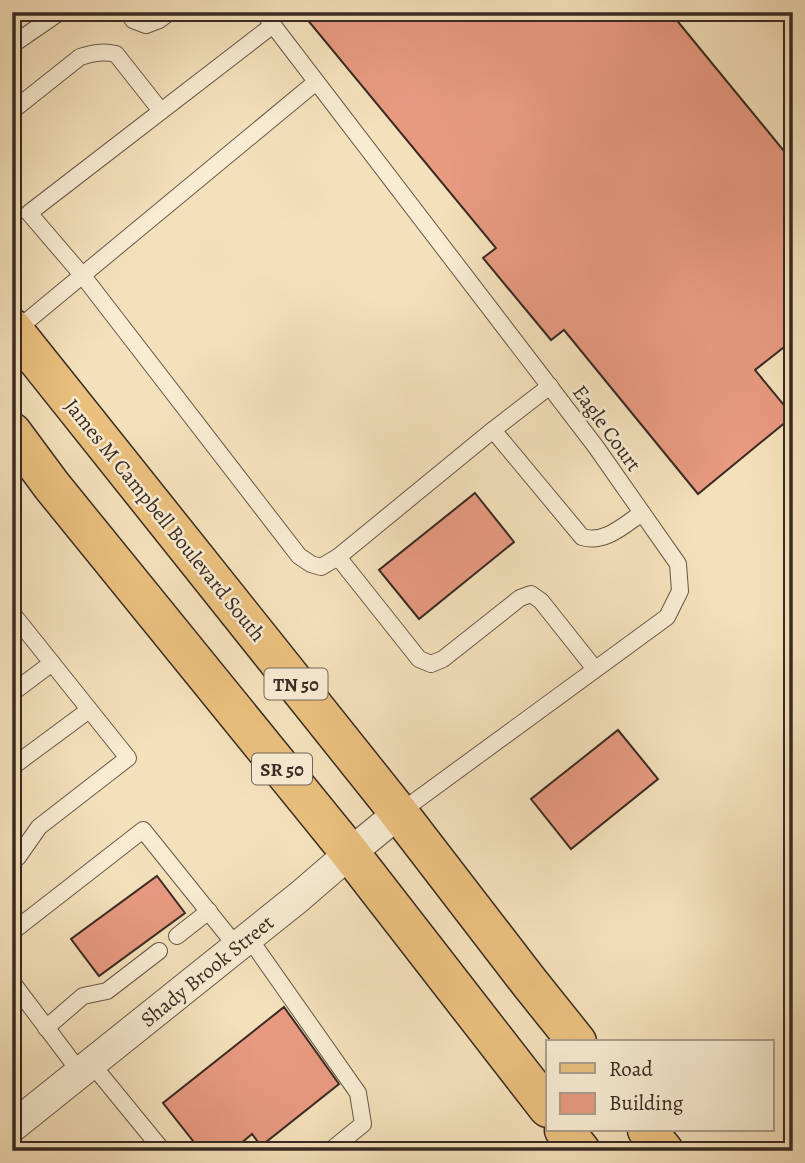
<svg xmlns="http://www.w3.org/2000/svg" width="805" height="1163" font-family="Alegreya,serif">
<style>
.building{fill:#e89a81;stroke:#392a23;stroke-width:2}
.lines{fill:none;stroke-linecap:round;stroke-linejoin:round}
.lane-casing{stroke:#685849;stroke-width:18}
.street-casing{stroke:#685849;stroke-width:32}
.primary-casing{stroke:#392a23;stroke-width:41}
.lane{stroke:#f8ecd3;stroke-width:16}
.street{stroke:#f8ecd3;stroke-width:30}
.primary{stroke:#eac07e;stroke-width:38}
.labels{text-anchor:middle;stroke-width:5;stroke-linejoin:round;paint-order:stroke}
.shield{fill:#f8ecd3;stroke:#726458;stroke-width:2}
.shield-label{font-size:19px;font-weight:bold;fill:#392a23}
.street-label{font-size:21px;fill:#392a23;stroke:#f8ecd3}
</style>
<rect width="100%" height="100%" fill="#f4e1bb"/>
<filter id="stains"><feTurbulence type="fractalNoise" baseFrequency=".00286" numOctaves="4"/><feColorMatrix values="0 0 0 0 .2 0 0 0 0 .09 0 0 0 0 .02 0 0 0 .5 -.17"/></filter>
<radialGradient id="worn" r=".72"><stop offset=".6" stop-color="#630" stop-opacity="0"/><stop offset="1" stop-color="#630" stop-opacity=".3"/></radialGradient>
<g class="building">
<path d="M301 12H670L793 162V340L755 370 793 416 698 494 564 330 551 340 483 258 496 248Z"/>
<path d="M475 493 514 542 419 619 379 570Z"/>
<path d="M618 730 658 779 571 849 531 799Z"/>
<path d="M157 876 185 913 99 976 71 939Z"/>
<path d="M284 1007 339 1084 261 1146 252 1134 232 1151H201L163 1103Z"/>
</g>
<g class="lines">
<defs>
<g id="lane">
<path d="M128 12 133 20 146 25 159 20 170 12"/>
<path d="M263 12 596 447 678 564 680 591 667 617 399 813"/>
<path d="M273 25 29 213 83 276 299 556 311 564 321 567 338 557 419 659 431 664 443 659 520 598 531 594 541 601 595 669"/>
<path d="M12 45 60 12"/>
<path d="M12 111 80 57C93 53 103 51 116 54L161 111"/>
<path d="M15 331 316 82"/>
<path d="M550 386 493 430 582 537C605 544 624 525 642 513"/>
<path d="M338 557 493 430"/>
<path d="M12 613 128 758 39 827 18 857 12 861"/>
<path d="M12 693 52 663"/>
<path d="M12 767 89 710"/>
<path d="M12 932 143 830 237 947"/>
<path d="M177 936 209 911"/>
<path d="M249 938 358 1093 363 1124 330 1151"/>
<path d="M12 982 80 1072"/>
<path d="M46 1028 83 996 107 991 159 951"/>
<path d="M91 1063 163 1151"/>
</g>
<path id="street" d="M12 1127 299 897 350 853 399 813"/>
<g id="primary">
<path d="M12 328 399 813 529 982 577 1042"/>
<path d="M12 432 52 486 350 853 548 1108"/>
<path d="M564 1130 581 1151"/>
<path d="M647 1130 664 1151"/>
</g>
</defs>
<use href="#lane" class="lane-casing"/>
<use href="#street" class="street-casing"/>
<use href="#primary" class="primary-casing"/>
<use href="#lane" class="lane"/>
<use href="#street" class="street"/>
<use href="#primary" class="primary"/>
</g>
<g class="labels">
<g class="shield">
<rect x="264.5" y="668.5" width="63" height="31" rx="5"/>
<rect x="252" y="753.5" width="60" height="31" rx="5"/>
</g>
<g class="shield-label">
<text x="296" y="691">TN 50</text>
<text x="282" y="776">SR 50</text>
</g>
<g class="street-label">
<text transform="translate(607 428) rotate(54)" y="7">Eagle Court</text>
<text transform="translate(165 520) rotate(51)" y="7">James M Campbell Boulevard South</text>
<text transform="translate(207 971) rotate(-39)" y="7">Shady Brook Street</text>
</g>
</g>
<rect width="805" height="1163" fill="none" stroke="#f4e1bb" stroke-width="42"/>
<rect x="14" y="14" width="777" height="1135" fill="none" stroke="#392a23" stroke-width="3.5"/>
<rect x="21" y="21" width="763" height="1121" fill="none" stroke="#392a23" stroke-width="2"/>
<rect x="546" y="1040" width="228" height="91" fill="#f8ecd3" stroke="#ac9e8d" stroke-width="2"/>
<rect x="560" y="1063" width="35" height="10" fill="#eac07e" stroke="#ac9e8d" stroke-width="2"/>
<text x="609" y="1076" font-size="21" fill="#392a23">Road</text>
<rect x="560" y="1093" width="35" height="21" fill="#e89a81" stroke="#ac9e8d" stroke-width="2"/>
<text x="609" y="1110" font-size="21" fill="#392a23">Building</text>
<rect width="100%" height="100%" filter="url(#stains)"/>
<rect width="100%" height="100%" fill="url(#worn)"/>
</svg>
